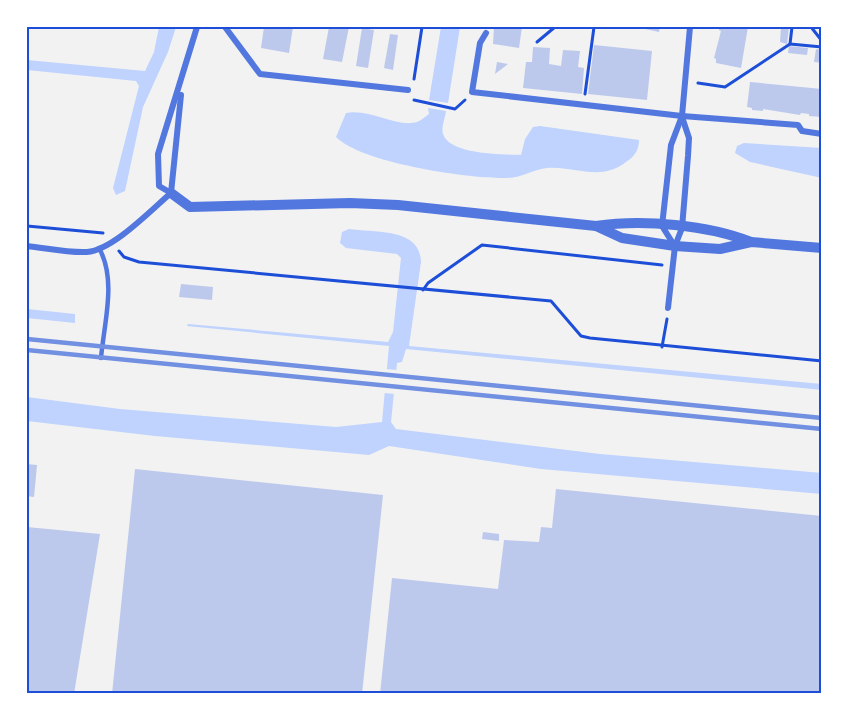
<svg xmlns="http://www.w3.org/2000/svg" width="849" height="721" font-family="'Archivo Narrow',sans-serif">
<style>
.water{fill:#bfd3fe}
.pier{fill:#f2f2f2}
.building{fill:#bdc9ec}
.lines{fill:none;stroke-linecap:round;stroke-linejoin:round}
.path{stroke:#1d4ed8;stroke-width:3}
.service{stroke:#5277de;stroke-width:4.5}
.minor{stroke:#5277de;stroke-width:6}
.tertiary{stroke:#5277de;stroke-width:10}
.rail{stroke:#7290e2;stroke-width:4.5}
.neatline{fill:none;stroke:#1d4ed8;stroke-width:2}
</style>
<rect width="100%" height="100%" fill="#f2f2f2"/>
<g class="water">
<path d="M159 27H176L168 52 143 107 125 191 116 195 113 188 139 86 136 81 27 70V60L145 71 154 52Z"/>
<path d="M441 27H460L448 103 429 100Z"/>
<path d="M428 108 446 111C445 118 441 128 443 134 450 155 502 154 521 155L525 139 533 127 540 126 639 140C639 150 635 156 626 162 600 182 576 166 547 168 534 169 521 178 507 178 470 179 361 163 336 137L346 113C370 108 397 128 417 122 422 120 426 116 429 114Z"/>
<path d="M744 143 822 148V178L750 162 735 153 737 146Z"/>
<path d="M349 229C374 233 420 227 421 262L409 346 822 384V390L406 349 402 362 397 363 391 422 396 429 600 454 822 473V494L541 469 389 446 369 455 155 436 27 421V397L120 409 336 427 382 422 389 346 187 326 188 324 388 342 393 332 401 258 397 254 346 248 340 243 342 232Z"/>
<path d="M27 309 75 314V323L27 318Z"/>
</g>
<path class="pier" d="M386 369 397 370 395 394 384 393Z"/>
<g class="building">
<path d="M264 27H293L289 53 261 48Z"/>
<path d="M329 27H349L342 62 323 59Z"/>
<path d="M494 27H522L519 48 493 44Z"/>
<path d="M636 27H660L659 32Z"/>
<path d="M719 27H748L741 68 716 63V59L714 58 721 31 719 30Z"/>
<path d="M781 27H789L787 44 780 42Z"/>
<path d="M362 28 374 30 368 68 356 66Z"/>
<path d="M390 34 398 35 393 70 384 68Z"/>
<path d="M594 45 652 51 647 100 588 94Z"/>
<path d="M789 46 808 48 807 55 788 53Z"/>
<path d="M533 47 550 48 549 64 561 66 563 50 580 51 578 67 584 68 582 94 523 88 526 62H532Z"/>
<path d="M816 49 822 50V63L814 62Z"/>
<path d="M497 62 508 64 495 74Z"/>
<path d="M750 82 822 89V117L809 116V114L801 113 800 115 763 109V111L752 110V108L747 107Z"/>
<path d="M181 284 213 287 212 300 179 297Z"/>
<path d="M27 464 37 465 34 497 27 496Z"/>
<path d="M135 469 383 495 362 694H112Z"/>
<path d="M556 489 822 516V694H380L392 578 498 589 504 540 539 542 541 527 552 528Z"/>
<path d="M27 527 100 534 74 694H27Z"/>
<path d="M483 532 499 534V541L482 539Z"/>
</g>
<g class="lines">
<g class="path">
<path d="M811 27 822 41"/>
<path d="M537 42 555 27"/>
<path d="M790 44 822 47"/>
<path d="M414 79 422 27"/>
<path d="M698 83 725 87 790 44 792 27"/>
<path d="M585 94 594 27"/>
<path d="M414 100 455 109 465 100"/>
<path d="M27 226 103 233"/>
<path d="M119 251 124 257 139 262 551 301 581 336 590 338 822 361"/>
<path d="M423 290 428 283 482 245 662 265"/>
<path d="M662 347 667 319"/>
</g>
<path class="service" d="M99 248C117 280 104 323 101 358"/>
<g class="minor">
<path d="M225 27 260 74 408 90"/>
<path d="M486 33 480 43 472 92 682 116 798 125 802 131 822 134"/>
<path d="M171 193 159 186 158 154 197 27"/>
<path d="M171 193 181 95"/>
<path d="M674 245 662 226 671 145 682 116 690 27"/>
<path d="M27 246C46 248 68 253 87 252 113 250 151 210 171 193"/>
<path d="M668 308 675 246 682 228 688 156 689 138 682 117"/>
</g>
<g class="tertiary">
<path d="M171 193 190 207 350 203 398 205 596 226C643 219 708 225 751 242"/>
<path d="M596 226 622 238 675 246 720 249 751 242 822 248"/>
</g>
<g class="rail">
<path d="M27 339 822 418"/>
<path d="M27 350 822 429"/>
</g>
</g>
<rect width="849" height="721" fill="none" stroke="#ffffff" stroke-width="57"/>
<rect x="28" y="28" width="792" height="664" class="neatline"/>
</svg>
